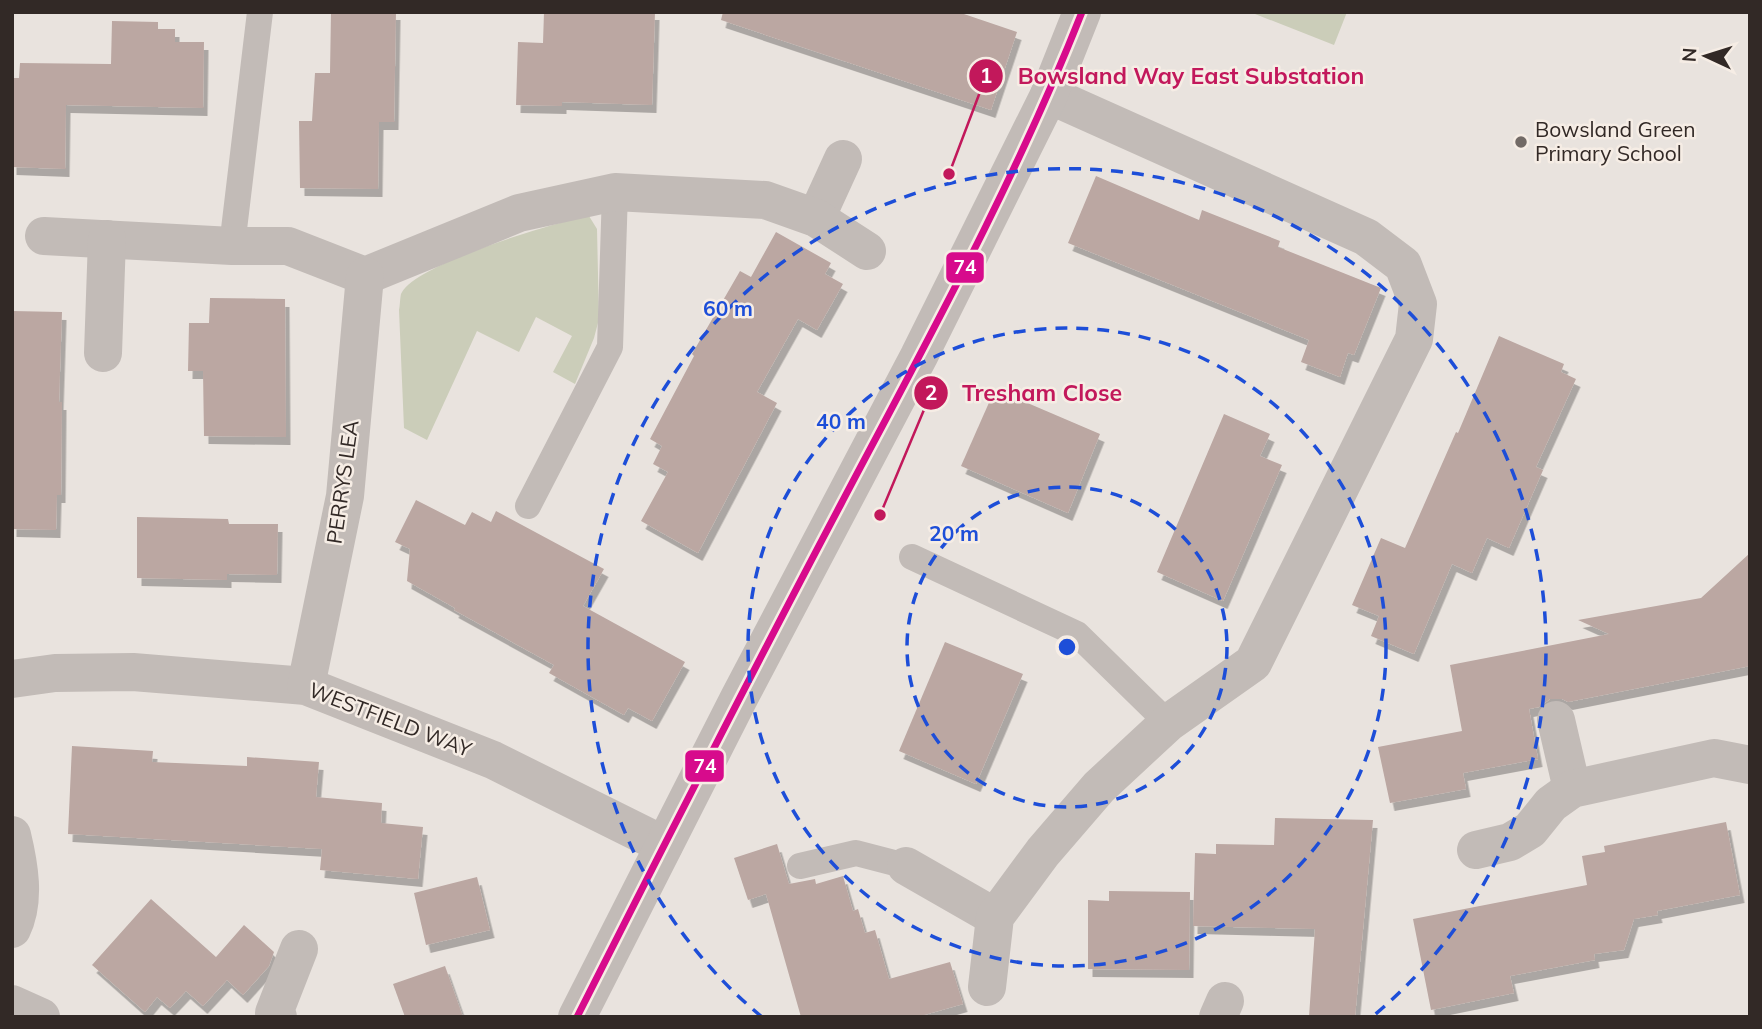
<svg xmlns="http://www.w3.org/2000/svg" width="1762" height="1029" font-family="Mulish,sans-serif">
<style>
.green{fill:#cbcdb9}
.building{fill:#bba7a2;filter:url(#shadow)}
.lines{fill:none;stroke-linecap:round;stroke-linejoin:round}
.service{stroke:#c2bbb7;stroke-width:26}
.minor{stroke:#c2bbb7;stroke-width:38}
.tertiary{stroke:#c2bbb7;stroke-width:38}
.bus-1-casing{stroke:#f6ede5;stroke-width:12}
.bus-1{stroke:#d70b8c;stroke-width:7}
.ring{fill:none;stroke:#1d4ed8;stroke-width:3.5;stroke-dasharray:12 9}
.poi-dot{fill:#726a66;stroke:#f6ede5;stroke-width:2.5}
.labels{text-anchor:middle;stroke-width:5;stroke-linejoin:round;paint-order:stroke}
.poi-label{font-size:21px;fill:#322926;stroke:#f6ede5;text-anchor:start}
.street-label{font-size:21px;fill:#322926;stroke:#f6ede5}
.centre{fill:#1d4ed8;stroke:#f6ede5;stroke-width:3.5}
.ring-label{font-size:21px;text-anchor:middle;font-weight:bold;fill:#1d4ed8;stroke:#f6ede5;stroke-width:5;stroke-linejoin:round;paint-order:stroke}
.leader{fill:none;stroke:#c2185b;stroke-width:2.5}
.callout-dot{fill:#c2185b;stroke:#f6ede5;stroke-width:2.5}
.mark-label{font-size:21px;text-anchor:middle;font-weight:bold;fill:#fff}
.callout-label{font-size:23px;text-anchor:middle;font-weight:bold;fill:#c2185b;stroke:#f6ede5;stroke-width:5;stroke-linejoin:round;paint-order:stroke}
.line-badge{stroke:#f6ede5;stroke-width:2.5}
.badge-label{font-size:19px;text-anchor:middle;font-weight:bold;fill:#fff}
</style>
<defs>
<filter id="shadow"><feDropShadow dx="4.5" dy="8" stdDeviation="0" flood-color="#0004"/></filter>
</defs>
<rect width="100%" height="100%" fill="#e9e3de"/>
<g class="green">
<path d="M1250 12H1347L1334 45Z"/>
<path d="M589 216 597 229 599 319 594 338 575 384 553 372 572 336 536 317 519 352 477 331 427 440 404 428 399 310C400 306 400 298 401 294 414 264 556 222 589 216Z"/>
</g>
<g class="building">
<path d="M331 12H396L394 122H379L378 189 300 188 299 121H312L315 73H330Z"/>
<path d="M544 12H655L652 105 562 102V106L516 105 518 42 543 43Z"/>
<path d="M723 12H958L1017 32 991 110 721 20Z"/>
<path d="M112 21 158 22V29H175V42H204L203 108 66 105 65 169 12 167V78H19L20 63 111 64Z"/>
<path d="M1096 176 1199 220 1202 210 1280 241 1278 247 1381 288 1354 355 1348 353 1340 377 1301 362 1309 340 1068 243Z"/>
<path d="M776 232 831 263 825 274 843 284 817 330 798 319 757 392 777 403 698 553 641 521 668 472 653 464 662 446 650 439 694 356 692 354 740 271 751 277Z"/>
<path d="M210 298 285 299 286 437 204 436 203 371H188L189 323H209Z"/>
<path d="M12 311 62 312 59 402H62L61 495H57L56 530 12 529Z"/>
<path d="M1499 336 1564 364 1561 372 1576 379 1536 467 1543 470 1509 548 1487 538 1472 573 1452 564 1414 654 1371 636 1379 616 1352 605 1381 538 1405 548 1456 432 1458 433Z"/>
<path d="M995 389 1100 434 1068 513 961 466Z"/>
<path d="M1224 414 1270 434 1260 456 1282 465 1223 601 1157 572Z"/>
<path d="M416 500 465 525 472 512 491 522 496 511 604 569 583 606 685 662 652 721 628 708 624 715 549 673 554 665 454 610 455 608 407 581 410 549 395 542Z"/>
<path d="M137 517 228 519 229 524H278L277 575 227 574V580L137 578Z"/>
<path d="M1750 553V666L1568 702 1562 699H1550L1539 707 1529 709 1538 759 1463 773 1466 789 1390 803 1378 747 1462 731 1450 665 1609 634 1578 620 1701 598Z"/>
<path d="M945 642 1023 674 976 784 899 751Z"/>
<path d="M72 746 153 751 152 762 247 766V757L319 762 316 797 382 803 381 823 423 827 418 879 320 870 322 849 68 834Z"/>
<path d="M1275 818 1373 820 1355 1017H1309L1315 929 1193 926 1195 853 1216 854V844L1274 845Z"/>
<path d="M1726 822 1740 895 1657 911 1658 915 1634 919 1624 950 1594 954 1595 960 1510 976 1514 993 1431 1010 1413 919 1587 885 1582 856 1605 852 1604 846Z"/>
<path d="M777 844 789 884 815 879 816 884 843 876 853 911 858 909 865 933 875 930 889 979 950 962 963 1004 917 1017H801L766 894 748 900 734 858Z"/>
<path d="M477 877 490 930 426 945 414 893Z"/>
<path d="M1109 891 1190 892 1189 970 1088 969V900L1109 901Z"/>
<path d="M151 899 216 957 244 925 274 952 269 966 243 995 227 980 203 1006 186 991 170 1008 157 997 145 1012 92 965Z"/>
<path d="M445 966 463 1017H405L393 984Z"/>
</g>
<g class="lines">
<g class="service">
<path d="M232 246 260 12"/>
<path d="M528 506 610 347 615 192"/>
<path d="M912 557 1077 634 1168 723"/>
<path d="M800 866 856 853 906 866"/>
</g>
<g class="minor">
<path d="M816 218 843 159"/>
<path d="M44 236 232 246H288L365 276 519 213 615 192 765 200 816 218 867 251"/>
<path d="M103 353 107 239"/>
<path d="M12 679 55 673 133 672 306 686 493 760 664 845"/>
<path d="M306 686 345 496 365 276"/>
<path d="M1556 720 1572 789"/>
<path d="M12 835C19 864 26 901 12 929"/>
<path d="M1476 850 1510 842 1530 830 1551 804 1572 789 1714 758 1750 765"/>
<path d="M906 866 995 917"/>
<path d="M987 987 995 917 1043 852 1099 787 1168 723 1253 663 1414 339 1418 304 1403 265 1366 237 1049 95"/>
<path d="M12 1004 41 1017"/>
<path d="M278 1017 274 1013 299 949"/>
<path d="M1218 1017 1225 1001"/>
</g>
<path class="tertiary" d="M577 1017 739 698 919 356 1049 95 1082 12"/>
<defs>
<path id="bus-1" d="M577 1017C664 845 751 674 841 504 926 343 1015 182 1082 12"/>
</defs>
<use href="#bus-1" class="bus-1-casing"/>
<use href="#bus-1" class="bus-1"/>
</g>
<g class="ring">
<circle cx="1067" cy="647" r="160"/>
<circle cx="1067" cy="647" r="319"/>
<path d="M762 1017A479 479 0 1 1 1372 1017"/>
</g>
<circle class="poi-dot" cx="1521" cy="142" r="7"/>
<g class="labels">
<g class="poi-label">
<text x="1535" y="137">Bowsland Green<tspan x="1535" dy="24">Primary School</tspan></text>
</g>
<g class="street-label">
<text transform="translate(343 482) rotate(-82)" y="7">PERRYS LEA</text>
<text transform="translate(390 720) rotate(21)" y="7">WESTFIELD WAY</text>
</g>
</g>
<circle cx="1067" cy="647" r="10" class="centre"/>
<g class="ring-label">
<text x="728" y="316">60 m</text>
<text x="841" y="429">40 m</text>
<text x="954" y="541">20 m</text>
</g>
<path class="leader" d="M949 174L986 76M880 515L931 393"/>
<g class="callout-dot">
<circle cx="949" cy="174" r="7"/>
<circle cx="880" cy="515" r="7"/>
<circle cx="986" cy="76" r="18"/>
<circle cx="931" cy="393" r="18"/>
</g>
<g class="mark-label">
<text x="986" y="83">1</text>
<text x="931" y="400">2</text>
</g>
<g class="callout-label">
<text x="1191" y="84">Bowsland Way East Substation</text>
<text x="1042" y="401">Tresham Close</text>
</g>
<g class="line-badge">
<rect x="945" y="251" width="40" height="33" rx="7" fill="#d70b8c"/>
<rect x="684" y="749" width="41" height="34" rx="7" fill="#d70b8c"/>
</g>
<g class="badge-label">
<text x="965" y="274">74</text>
<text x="705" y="773">74</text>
</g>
<rect width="1762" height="1029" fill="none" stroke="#322926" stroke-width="28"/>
<g transform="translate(1706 56) rotate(274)" stroke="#f6ede5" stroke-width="5" paint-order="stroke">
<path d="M0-5L12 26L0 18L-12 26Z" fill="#322926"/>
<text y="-10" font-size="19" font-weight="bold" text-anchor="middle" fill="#322926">N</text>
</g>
</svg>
